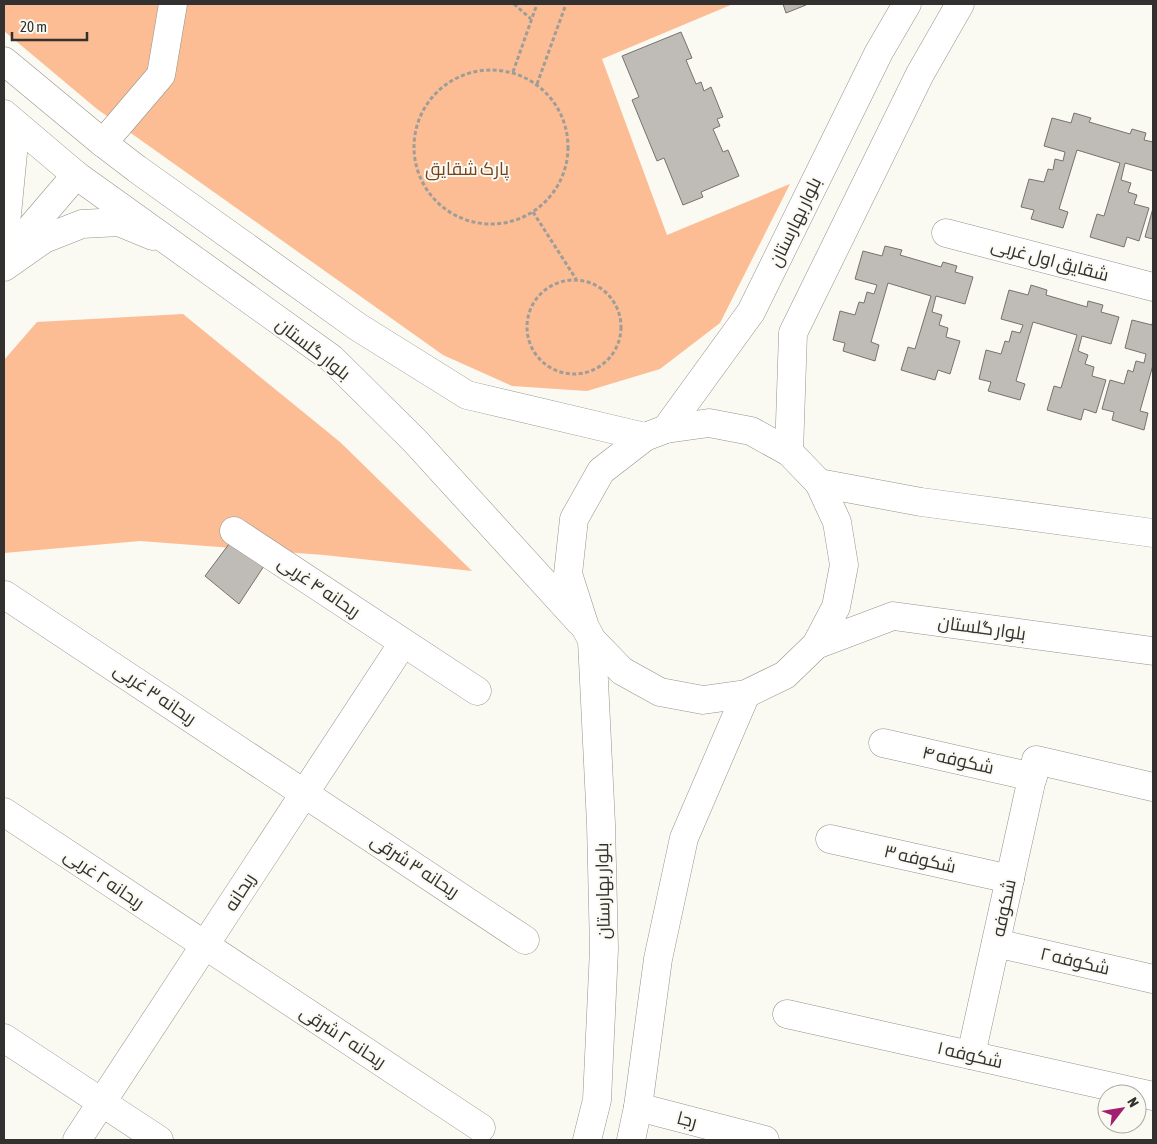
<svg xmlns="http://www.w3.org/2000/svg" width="1157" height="1144" font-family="'Asap Condensed',Cairo,sans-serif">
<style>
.green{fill:#fcbd94}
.building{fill:#bfbbb6;stroke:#76726d}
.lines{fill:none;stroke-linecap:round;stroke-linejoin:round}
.minor-casing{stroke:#94938d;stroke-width:29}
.major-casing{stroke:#94938d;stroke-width:29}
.path{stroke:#9e9d98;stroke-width:3;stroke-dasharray:4 2.5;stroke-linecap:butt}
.minor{stroke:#fff;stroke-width:28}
.major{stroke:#fff;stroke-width:28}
.labels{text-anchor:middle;stroke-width:4;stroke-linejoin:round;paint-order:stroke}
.park-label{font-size:18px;fill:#75421c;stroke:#faf9f2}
.street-label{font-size:18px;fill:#32312f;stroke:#faf9f2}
</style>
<rect width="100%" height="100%" fill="#faf9f2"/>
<g class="green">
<path d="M4 4H733L602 59 667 235 790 184 720 323 660 369 587 391 512 386 443 355 97 109 4 31Z"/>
<path d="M183 314 340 442 472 571 324 555 140 541 4 553V360L37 322Z"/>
</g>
<g class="building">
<path d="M783 4H806V5L786 13Z"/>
<path d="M681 32 692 58 686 60 696 84 701 82 704 91 711 87 723 117 717 119 720 126 713 129 723 152 728 150 739 176 701 192 703 197 683 205 664 158 657 161 632 100 639 97 622 56Z"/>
<path d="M1074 113 1091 118 1089 122 1130 134 1132 129 1146 133 1144 140 1153 142V171L1125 163 1121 180 1131 183 1128 192 1137 195 1134 204 1149 208 1139 241 1127 237 1124 247 1090 237 1097 214 1104 216 1120 163 1077 150 1059 209 1068 212 1063 228 1031 219 1034 210 1021 207 1029 179 1044 182 1048 169 1053 170 1055 159 1063 161 1065 152 1044 146 1052 118 1071 123Z"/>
<path d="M1153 208V239L1145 237Z"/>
<path d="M885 246 902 250 900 255 941 267 943 262 957 266 955 272 973 277 965 304 936 296 932 312 942 315 939 325 948 328 946 337 960 341 950 374 938 370 935 380 901 370 908 347 915 349 931 296 888 283 871 342 879 345 875 361 843 351 845 343 833 340 840 311 855 315 859 302 864 303 867 292 874 294 877 285 855 279 863 251 882 256Z"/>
<path d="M1031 285 1047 290 1046 295 1087 307 1088 301 1103 305 1101 312 1119 317 1111 344 1082 336 1078 351 1088 355 1085 364 1094 367 1092 376 1106 380 1096 413 1084 409 1081 420 1047 410 1054 386 1061 388 1077 335 1033 322 1016 381 1025 384 1020 400 988 391 991 382 979 379 986 350 1001 354 1005 341 1009 342 1012 331 1020 333 1023 325 1001 319 1009 290 1028 295Z"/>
<path d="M1153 319V365L1140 411 1148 413 1144 430 1112 420 1114 412 1102 409 1110 380 1124 384 1128 370 1133 372 1136 361 1144 363 1146 354 1125 348 1132 320 1152 325Z"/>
<path d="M232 540 264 566 239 604 205 576Z"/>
</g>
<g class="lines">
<defs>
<g id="minor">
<path d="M4 136 13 153 7 214 4 227"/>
<path d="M103 143 161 75 173 4"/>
<path d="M946 233 1153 287"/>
<path d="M11 251 76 175"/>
<path d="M4 267 44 239 82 224 119 222 153 236"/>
<path d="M234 531 477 691"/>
<path d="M5 595 525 940"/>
<path d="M883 743 1033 777"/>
<path d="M4 812 481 1128"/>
<path d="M830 839 1010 879"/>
<path d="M996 943 1153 979"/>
<path d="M787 1014 1153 1096"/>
<path d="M4 1038 159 1140"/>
<path d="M971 1055 1036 760 1153 787"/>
<path d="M638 1107 765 1140"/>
<path d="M77 1140 403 643"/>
</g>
<g id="major">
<path d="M4 61 103 143 137 169 358 327 467 395 645 437"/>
<path d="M4 114 76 175 331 358 415 441 580 622"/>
<path d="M666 429 751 312 879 52 907 4"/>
<path d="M789 452 793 333 920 74 960 4"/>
<path d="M819 483 921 502 1153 533"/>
<path d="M816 645 836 607 844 565 837 522 819 483 789 452 751 431 709 423 666 429 645 437 601 471 574 519 568 574 585 627 592 640 622 671 660 692 703 700 746 694 785 675 816 645 893 616 1153 651"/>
<path d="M587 1140 597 1100 604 949 601 824 592 640"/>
<path d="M631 1140 638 1107 658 959 684 838 746 694"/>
</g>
</defs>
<use href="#minor" class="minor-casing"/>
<use href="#major" class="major-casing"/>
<g class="path">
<path d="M514 4 531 19"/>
<circle cx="491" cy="147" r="77"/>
<path d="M513 72 537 4"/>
<path d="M537 84 566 4"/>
<path d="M533 212 576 279"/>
<circle cx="574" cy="327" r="47"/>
</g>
<use href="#minor" class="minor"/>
<use href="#major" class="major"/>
</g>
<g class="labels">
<g class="park-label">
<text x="467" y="175">پارک شقایق</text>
</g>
<g class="street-label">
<text transform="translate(795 222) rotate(-64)" y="6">بلوار بهارستان</text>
<text transform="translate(1050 260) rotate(15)" y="6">شقایق اول غربی</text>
<text transform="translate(313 349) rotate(38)" y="6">بلوار گلستان</text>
<text transform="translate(319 587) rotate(34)" y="6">ریحانه ۴ غربی</text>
<text transform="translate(982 628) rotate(8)" y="6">بلوار گلستان</text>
<text transform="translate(155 694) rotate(34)" y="6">ریحانه ۳ غربی</text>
<text transform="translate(958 760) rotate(13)" y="6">شکوفه ۴</text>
<text transform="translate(920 859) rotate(13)" y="6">شکوفه ۳</text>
<text transform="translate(415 866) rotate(33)" y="6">ریحانه ۳ شرقی</text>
<text transform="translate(104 879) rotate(34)" y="6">ریحانه ۲ غربی</text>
<text transform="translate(603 891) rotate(-91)" y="6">بلوار بهارستان</text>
<text transform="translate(240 892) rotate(-57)" y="6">ریحانه</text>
<text transform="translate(1004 908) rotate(-78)" y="6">شکوفه</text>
<text transform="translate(1075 961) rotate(13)" y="6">شکوفه ۲</text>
<text transform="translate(343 1037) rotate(33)" y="6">ریحانه ۲ شرقی</text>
<text transform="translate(970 1055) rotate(13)" y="6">شکوفه ۱</text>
<text transform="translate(687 1120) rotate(15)" y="6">رجا</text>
</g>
</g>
<rect width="1157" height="1144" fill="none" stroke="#32312f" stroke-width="10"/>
<g transform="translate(1122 1109) rotate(59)"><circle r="24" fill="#faf9f2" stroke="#aaa9a4"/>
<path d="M0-4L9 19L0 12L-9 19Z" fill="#a11f70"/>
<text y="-8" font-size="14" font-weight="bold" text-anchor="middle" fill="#32312f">N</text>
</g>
<path d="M12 32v8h75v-8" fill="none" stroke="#32312f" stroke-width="2.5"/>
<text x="20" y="32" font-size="15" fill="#32312f" stroke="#faf9f2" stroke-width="4" paint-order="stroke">20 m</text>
</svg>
